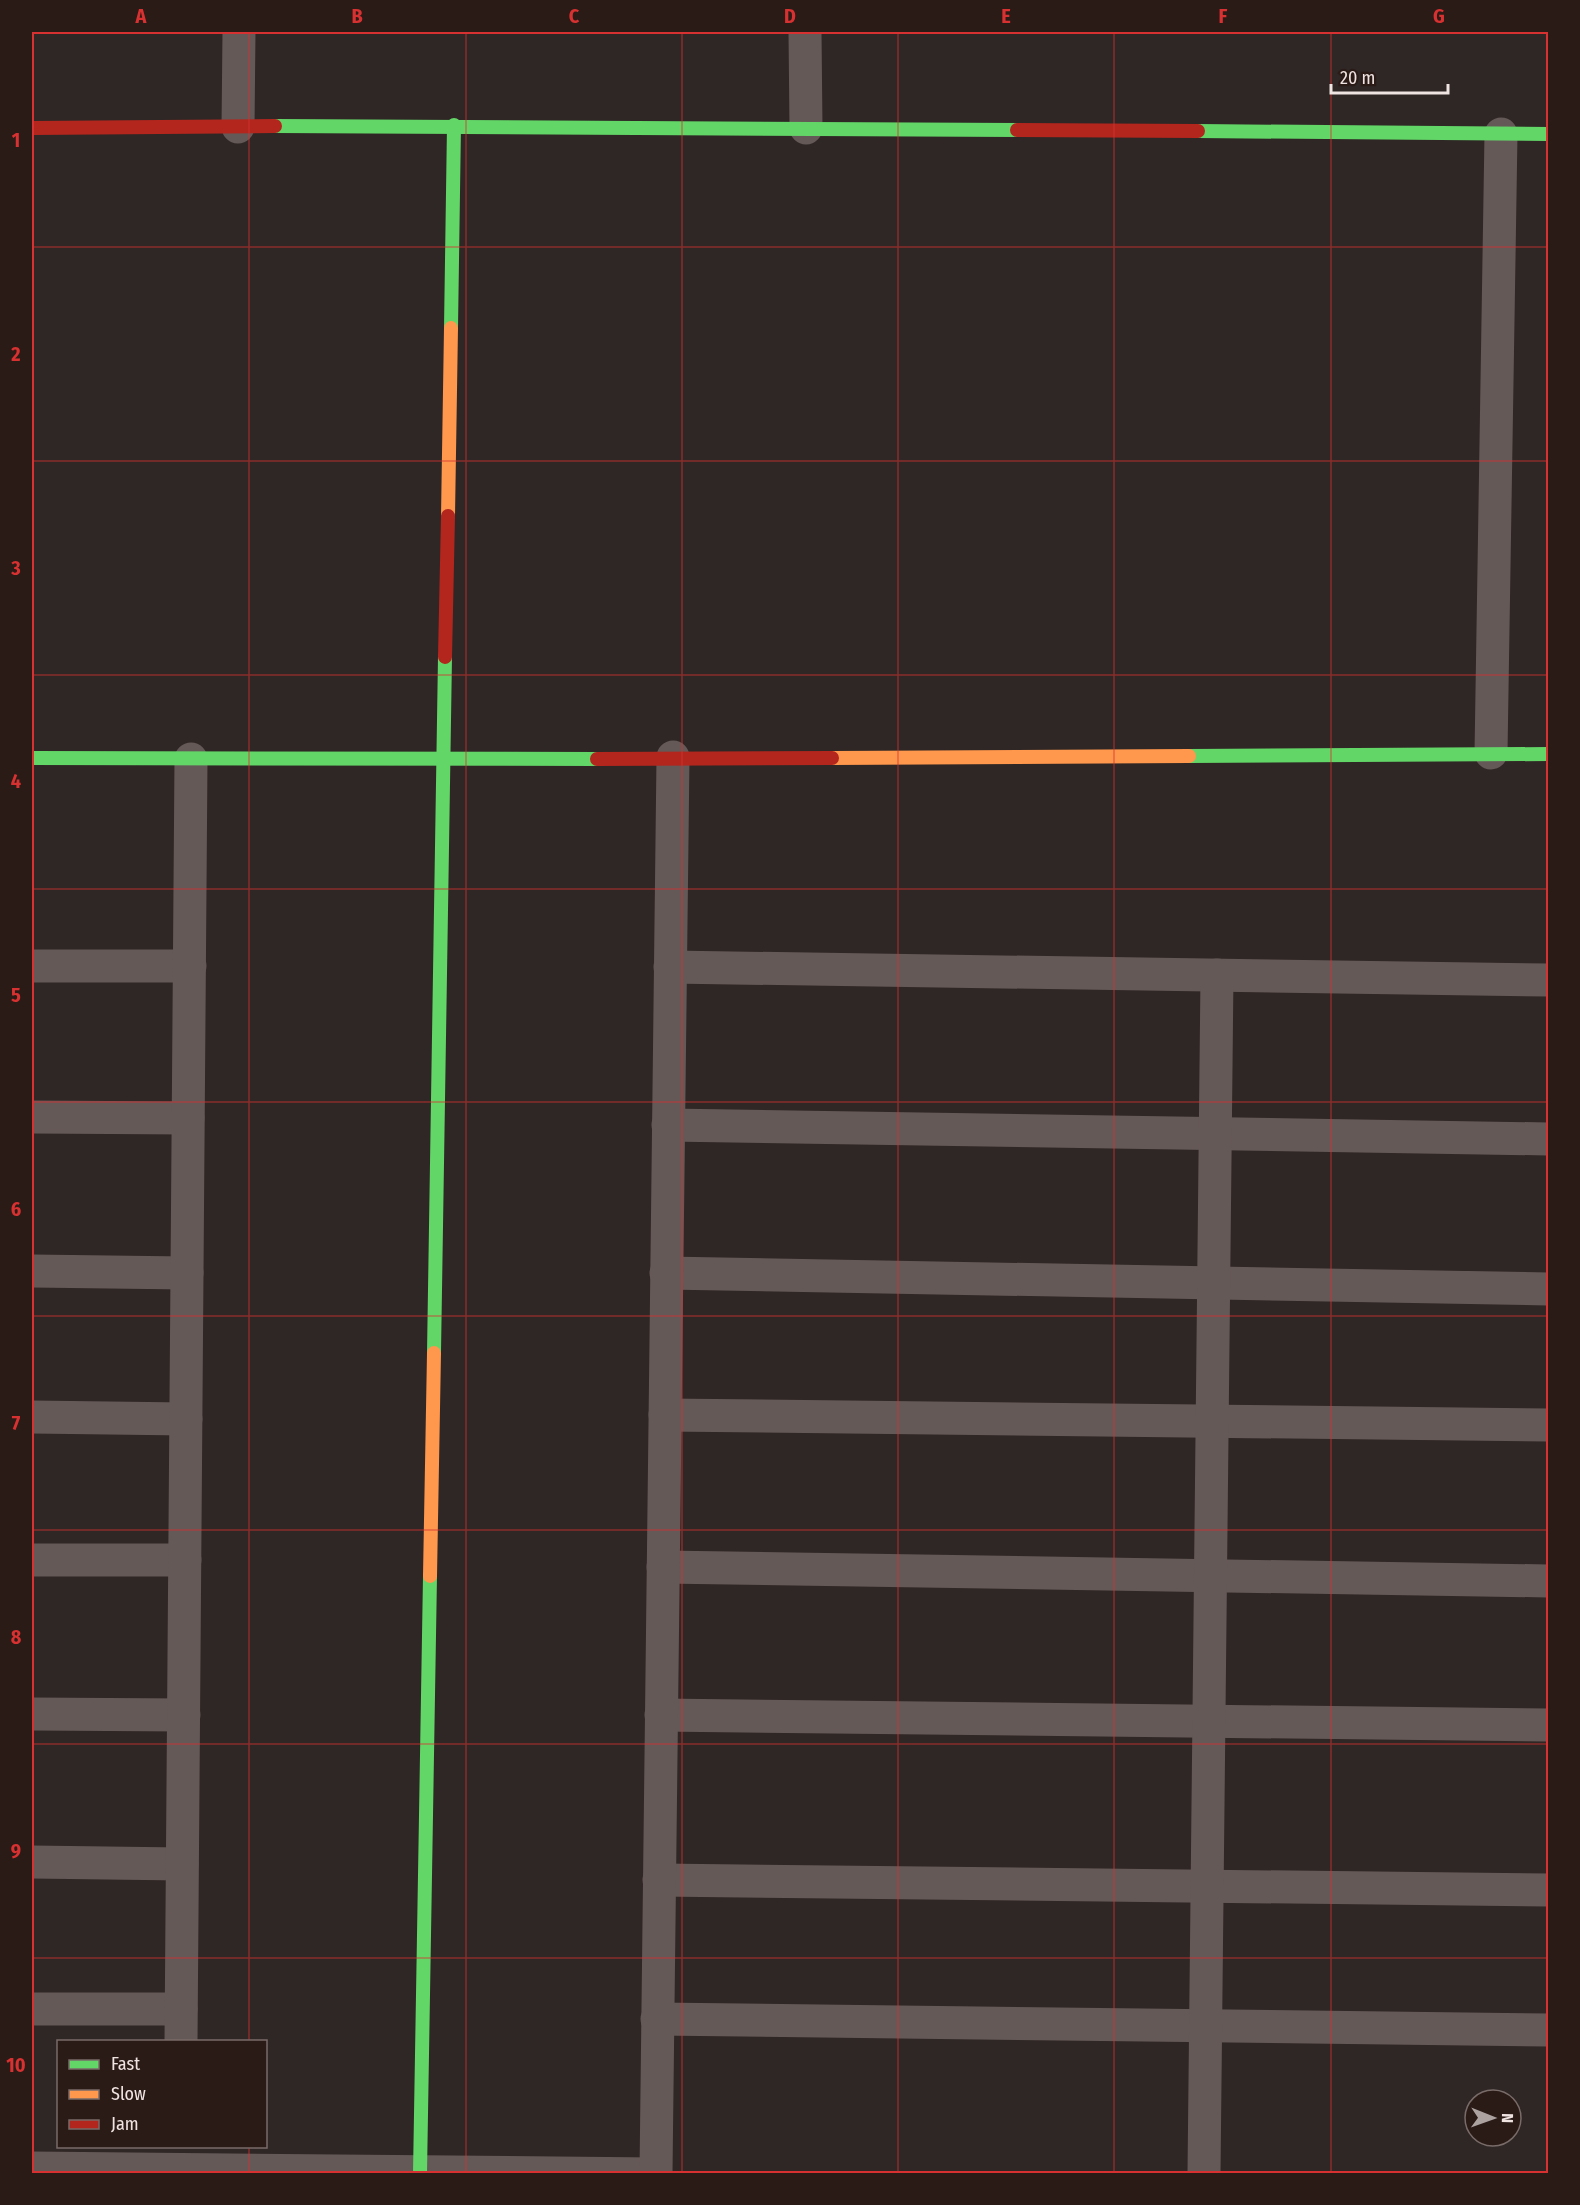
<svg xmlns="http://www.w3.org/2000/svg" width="1580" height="2205" font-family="'Fira Sans Condensed',sans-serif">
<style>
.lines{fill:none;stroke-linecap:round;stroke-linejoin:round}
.street{stroke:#655957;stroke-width:33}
.fast{stroke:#63d668;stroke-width:14}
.slow{stroke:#ff974d;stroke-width:14}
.jam{stroke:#b3261e;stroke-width:14}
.grid{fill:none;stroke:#d73131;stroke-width:1.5;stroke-opacity:0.55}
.neatline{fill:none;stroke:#d73131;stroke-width:2}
.grid-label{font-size:20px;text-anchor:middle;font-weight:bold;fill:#d73131}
</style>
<rect width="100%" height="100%" fill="#2f2725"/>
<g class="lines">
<g class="street">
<path d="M805 32 806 128"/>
<path d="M238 127 239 32"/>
<path d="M1491 753 1501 134"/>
<path d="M32 966H190"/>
<path d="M670 967 1548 980"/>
<path d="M32 1117 188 1118"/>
<path d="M668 1125 1548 1139"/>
<path d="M32 1271 187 1273"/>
<path d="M666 1273 1548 1289"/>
<path d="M665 1415 1548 1425"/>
<path d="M32 1417 186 1419"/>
<path d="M32 1560H185"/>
<path d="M663 1567 1548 1581"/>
<path d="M32 1714 184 1715"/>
<path d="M661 1715 1548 1725"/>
<path d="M32 1862 182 1864"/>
<path d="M659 1880 1548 1890"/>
<path d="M32 2009H181"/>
<path d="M657 2019 1548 2030"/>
<path d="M181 2042 191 759"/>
<path d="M32 2168 656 2174"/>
<path d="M656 2173 673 757"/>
<path d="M1204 2174 1217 975"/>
</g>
<g class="fast">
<path d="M275 126 1017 130"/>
<path d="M1198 131 1548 134"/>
<path d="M451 328 454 125"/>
<path d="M1189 756 1548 754"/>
<path d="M32 758 597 759"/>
<path d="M434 1353 445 657"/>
<path d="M420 2174 430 1576"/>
</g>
<g class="slow">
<path d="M448 516 451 328"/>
<path d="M832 758 1189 756"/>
<path d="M430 1576 434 1353"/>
</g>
<g class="jam">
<path d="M32 128 275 126"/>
<path d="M1017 130 1198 131"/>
<path d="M445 657 448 516"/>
<path d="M597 759 832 758"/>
</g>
</g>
<path class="grid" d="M249 32V2042M466 32V2174M682 32V2174M898 32V2174M1114 32V2174M1331 32V2174M32 247H1548M32 461H1548M32 675H1548M32 889H1548M32 1102H1548M32 1316H1548M32 1530H1548M32 1744H1548M32 1958H1548M249 2146V2174"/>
<rect width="1580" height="2205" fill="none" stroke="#2a1b17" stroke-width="66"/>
<rect x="57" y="2040" width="210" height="108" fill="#2a1b17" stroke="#796b68" stroke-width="1.5"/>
<rect x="69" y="2060" width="30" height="9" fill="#63d668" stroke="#796b68" stroke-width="1.5"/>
<text x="111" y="2070" font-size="18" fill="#f0e4e2">Fast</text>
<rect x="69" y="2090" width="30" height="9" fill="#ff974d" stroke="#796b68" stroke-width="1.5"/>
<text x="111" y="2100" font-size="18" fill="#f0e4e2">Slow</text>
<rect x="69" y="2120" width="30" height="9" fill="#b3261e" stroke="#796b68" stroke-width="1.5"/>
<text x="111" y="2130" font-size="18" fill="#f0e4e2">Jam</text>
<g transform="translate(1493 2118) rotate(91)"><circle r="28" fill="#2a1b17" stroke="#796b68" stroke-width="1.5"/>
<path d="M0-4.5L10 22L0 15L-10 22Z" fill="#aca2a0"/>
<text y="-9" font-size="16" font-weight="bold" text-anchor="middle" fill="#f0e4e2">N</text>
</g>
<path d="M1331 84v9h117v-9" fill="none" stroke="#f0e4e2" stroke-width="3"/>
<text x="1340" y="84" font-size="18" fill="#f0e4e2" stroke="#2a1b17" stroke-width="4.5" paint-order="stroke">20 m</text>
<rect x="33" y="33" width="1514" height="2139" class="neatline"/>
<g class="grid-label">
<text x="141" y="23">A</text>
<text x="357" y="23">B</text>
<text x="574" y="23">C</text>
<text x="790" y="23">D</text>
<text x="1006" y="23">E</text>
<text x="1223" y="23">F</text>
<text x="1439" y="23">G</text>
<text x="16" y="147">1</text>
<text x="16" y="361">2</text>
<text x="16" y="575">3</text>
<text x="16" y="788">4</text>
<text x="16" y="1002">5</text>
<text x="16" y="1216">6</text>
<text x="16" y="1430">7</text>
<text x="16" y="1644">8</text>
<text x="16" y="1858">9</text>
<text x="16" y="2072">10</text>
</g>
</svg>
